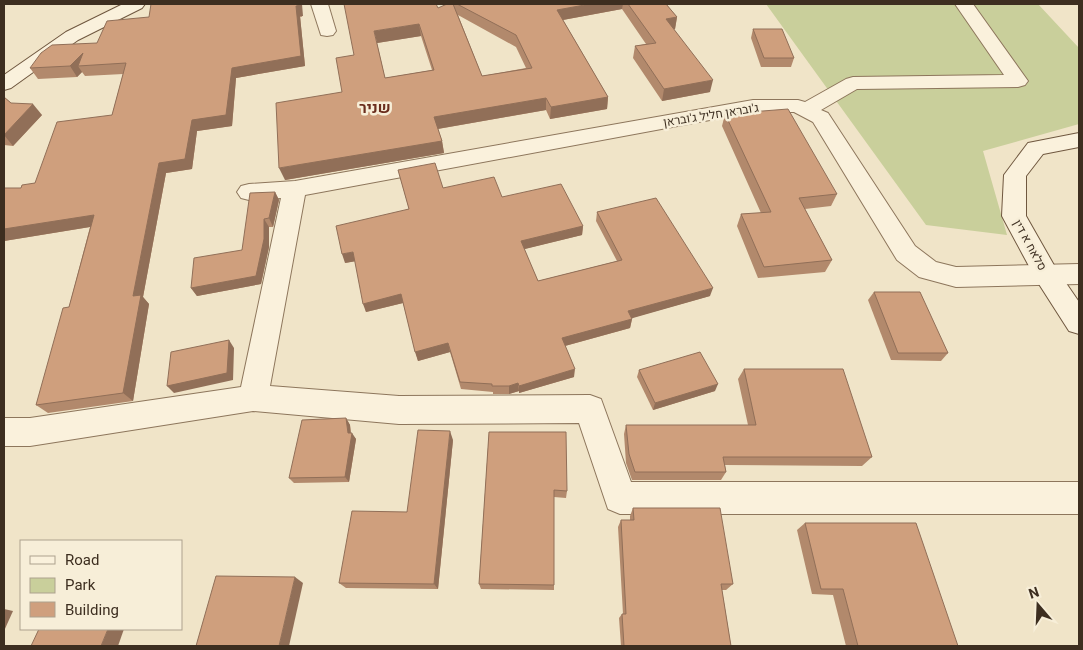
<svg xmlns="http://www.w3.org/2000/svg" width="1083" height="650" font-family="Georgia,Heebo,serif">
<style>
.green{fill:#c9cf9b}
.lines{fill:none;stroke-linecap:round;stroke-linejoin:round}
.street-casing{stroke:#8d765c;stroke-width:2}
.secondary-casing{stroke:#6f573f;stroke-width:2}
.street{fill:#faf1dc;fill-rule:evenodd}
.secondary{fill:#faf1dc;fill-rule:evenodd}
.wall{fill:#b2896c;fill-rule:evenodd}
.shaded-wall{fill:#916f58}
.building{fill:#cf9f7d;stroke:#916f58;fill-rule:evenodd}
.labels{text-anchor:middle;stroke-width:5;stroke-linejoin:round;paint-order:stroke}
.street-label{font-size:12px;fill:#3d2e20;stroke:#f7eed8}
.far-district-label{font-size:15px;font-weight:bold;fill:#6b2e1e;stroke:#f7eed8}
</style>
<rect width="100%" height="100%" fill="#f0e4c8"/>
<path class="green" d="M766 4H1038L1079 48V124L983 151 1007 235 926 225Z"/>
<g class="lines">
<defs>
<g id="street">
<path d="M311 4H328L336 31 333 35 327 36 321 35Z"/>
<path d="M955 4H973L1028 81 1025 85 1018 87 857 89 821 110 828 113 915 246 936 262 956 267 1079 264V284L956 287 919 277 897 260 813 122 794 112H753L305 195 270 386 399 396 590 395 601 399 631 482H1079V514H620L608 509 579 423 399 424 253 411 30 446H4V418H30L241 387 281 198 249 200 241 198 237 192 241 186 249 184 295 181 753 100H798L805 102 846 79 853 77 1004 75Z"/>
</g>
<g id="secondary">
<path d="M123 4H145L142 8 78 40 11 88 4 90V75L66 32Z"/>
<path d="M1079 133V147L1043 154 1026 176V216L1055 267 1079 302V334L1069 331 1037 281 1002 216 1004 175 1028 143Z"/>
</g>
</defs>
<use href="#street" class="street-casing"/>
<use href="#secondary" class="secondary-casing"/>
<use href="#street" class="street"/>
<use href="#secondary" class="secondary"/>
</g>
<g class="wall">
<path d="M447 4H666L677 17 675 29H674L710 92 662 101 633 58 635 46 646 44 622 9 563 20 608 97 607 109 550 119 546 110 438 129 442 141 444 153 285 180 342 92 354 55ZM458 15 516 47 526 68 482 76ZM421 36 432 70 385 78 377 43Z"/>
<path d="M300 16 305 66 236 78 232 126 197 131 192 169 166 173 143 297 149 304 133 401 48 413 36 405 69 307 90 227 4 241V188H21L35 183 112 115 123 74 85 76 82 72 77 77 38 79 30 68 97 43 303 16Z"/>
<path d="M753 29 794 58 791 67H761L751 38Z"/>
<path d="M4 97 11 103 42 115 13 146 4 145Z"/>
<path d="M725 114 837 194 831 206 805 209 832 260 825 272 758 278 737 226 741 214 761 213 722 126Z"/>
<path d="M398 170 443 188 502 197 583 226 582 235 524 249 538 281 617 261 596 221 597 212 710 296 631 318 632 319 630 328 565 346 574 377 519 393V391L509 394H493V392L461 389 450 352 418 361 403 303 366 312 355 261 345 263 409 209Z"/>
<path d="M275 192 279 200 273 227H269V247L261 284 197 296 191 288 242 250Z"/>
<path d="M874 292 948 353 941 361 891 360 868 300Z"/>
<path d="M744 369 872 457 862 466 725 465 726 472 721 480H632L626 463 624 434 626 425H748L738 379Z"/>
<path d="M639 370 715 391 653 410 637 377Z"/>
<path d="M346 418 350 425 351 433 356 439 349 482 294 483 289 478Z"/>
<path d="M489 432 567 491 566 498 554 497V590L481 589 479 584Z"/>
<path d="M453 440 438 589 346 588 339 583 407 512Z"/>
<path d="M633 508 733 584 726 590H722L731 646H621L619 618 622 614H623L618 527 621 520H630V516Z"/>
<path d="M805 523 958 646H846L833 595 812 594 797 530Z"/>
</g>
<g class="shaded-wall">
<path d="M300 4H302L303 16H300L305 66 236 78 232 126 197 131 192 169 166 173 143 297 149 304 133 401 123 393 133 296 159 163 232 68 296 6Z"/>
<path d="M590 4H623L622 9 557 21V10Z"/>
<path d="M677 17 675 29 664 31 666 19Z"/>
<path d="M419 24 421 36 377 43 374 31Z"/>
<path d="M83 53 78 66 82 72 77 77 70 66Z"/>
<path d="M713 80 710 92 662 101 664 89Z"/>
<path d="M608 97 607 109 550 119 551 107Z"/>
<path d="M546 98V110L437 129 434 117Z"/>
<path d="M33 104 42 115 13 146 4 135Z"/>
<path d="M442 141 444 153 285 180 279 168Z"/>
<path d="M275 192 279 200 273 227 269 218Z"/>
<path d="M94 215 102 225 4 241V229Z"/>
<path d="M264 219 269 227V247L261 284 197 296 191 288 256 276Z"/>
<path d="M583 226 582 235 521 250V241Z"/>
<path d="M353 252 357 261 345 263 342 254Z"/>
<path d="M713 288 710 296 626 320 628 311Z"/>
<path d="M401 294 403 303 366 312 363 304Z"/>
<path d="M632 319 630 328 561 347 562 338Z"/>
<path d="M229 340 234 348 233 380 174 393 167 386Z"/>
<path d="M448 343 450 352 418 361 415 352Z"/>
<path d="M575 369 574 377 519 393V386Z"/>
<path d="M518 383 519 391 509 394V386Z"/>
<path d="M718 384 715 391 653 410 655 403Z"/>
<path d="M346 418 350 425 351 438 352 433 356 439 349 482 345 477 348 433Z"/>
<path d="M450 431 453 440 438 589 434 584Z"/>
<path d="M295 577 303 583 289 646H279Z"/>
<path d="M4 609 13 611 4 631Z"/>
<path d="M108 629H124L118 646H101Z"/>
</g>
<g class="building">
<path d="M151 4H300V5L296 6 301 56 232 68 226 115 192 120 185 159 159 163 133 296 141 295 123 393 36 405 63 308 69 307 94 215 4 229V188H21L22 185 35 183 57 122 112 115 126 63 78 66 83 53 70 66 30 68 41 53 52 45 97 43 107 21 149 17Z"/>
<path d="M344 4H436L438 8 447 4H453L482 76 532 68 516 35 457 4H590L557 10 608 97 551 107 546 98 434 117 442 141 279 168 276 103 342 92 336 58 354 55ZM419 24 434 70 385 78 374 31Z"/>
<path d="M628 4H666L677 17 666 19 713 80 664 89 635 46 656 43Z"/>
<path d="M753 29H782L794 58H764Z"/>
<path d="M4 97 11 103 33 104 4 135Z"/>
<path d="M788 109 837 194 799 198 832 260 764 267 741 214 771 212 725 114Z"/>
<path d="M435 163 443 188 494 177 502 197 561 184 583 226 521 241 538 281 622 260 597 212 656 198 713 288 628 311 632 319 562 338 575 369 519 386 518 383 509 386H492V384L460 382 448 343 415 352 401 294 363 304 353 252 342 254 336 226 409 209 398 170Z"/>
<path d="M275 192 269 218 264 219V239L256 276 191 288 194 258 242 250 250 193Z"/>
<path d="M874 292H920L948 353H898Z"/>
<path d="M229 340 227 373 167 386 171 352Z"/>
<path d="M700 352 718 384 655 403 639 370Z"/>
<path d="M744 369H843L872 457H723L726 472H635L629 454 626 425H756Z"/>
<path d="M346 418 348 433H352L345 477 289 478 302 420Z"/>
<path d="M418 430 450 431 434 584 339 583 352 511 407 512Z"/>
<path d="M489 432H566L567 491 554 490V585L479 584Z"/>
<path d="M633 508H720L733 584H721L731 646H624L622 614H626L621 520H634Z"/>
<path d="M805 523H916L958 646H858L843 589H821Z"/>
<path d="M216 576 295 577 279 646H196Z"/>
<path d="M39 629H108L101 646H31Z"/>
</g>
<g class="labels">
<g class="street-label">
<text transform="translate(711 115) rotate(-9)" y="4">ג'ובראן חליל ג'ובראן</text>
<text transform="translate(1030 245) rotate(61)" y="4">סלאח א דין</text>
</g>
<g class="far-district-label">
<text x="375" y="113">שניר</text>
</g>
</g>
<rect width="1083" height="650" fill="none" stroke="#3d2e20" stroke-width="10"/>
<rect x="20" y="540" width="162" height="90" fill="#f7eed8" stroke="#ada18e"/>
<rect x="30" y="556" width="25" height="8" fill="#faf1dc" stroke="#ada18e"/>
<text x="65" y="565" font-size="15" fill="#3d2e20">Road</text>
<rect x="30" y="578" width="25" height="15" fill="#c9cf9b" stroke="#ada18e"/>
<text x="65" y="590" font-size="15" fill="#3d2e20">Park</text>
<rect x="30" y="602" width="25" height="15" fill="#cf9f7d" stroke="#ada18e"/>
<text x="65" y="615" font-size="15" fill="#3d2e20">Building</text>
<g transform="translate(1038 605) rotate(341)" stroke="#f7eed8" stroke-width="4" paint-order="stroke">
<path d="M0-4L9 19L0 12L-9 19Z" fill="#3d2e20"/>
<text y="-8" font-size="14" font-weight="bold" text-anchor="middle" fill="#3d2e20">N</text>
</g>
</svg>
